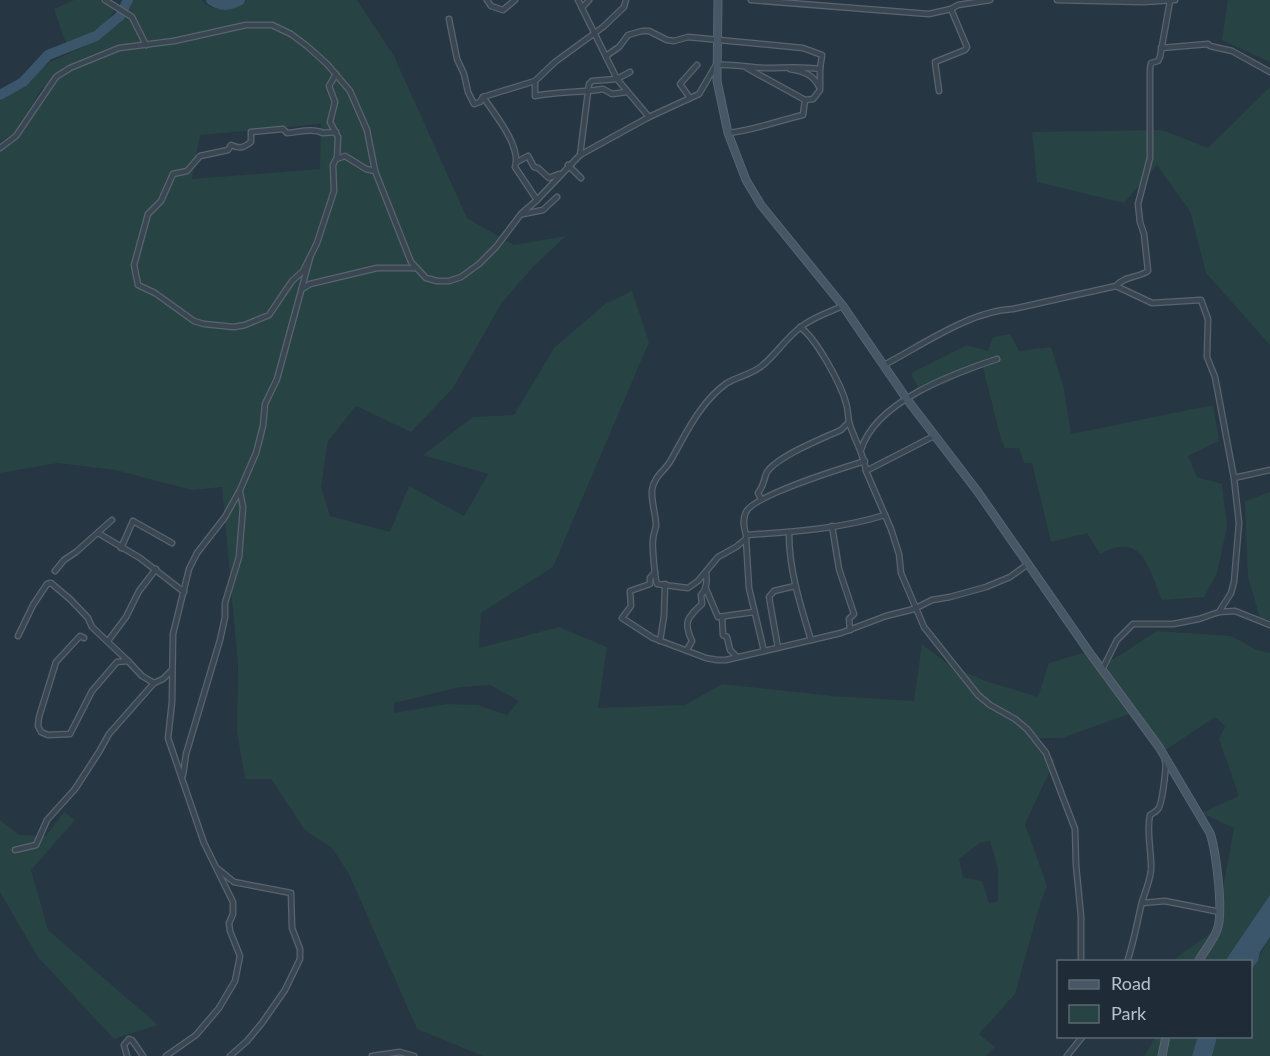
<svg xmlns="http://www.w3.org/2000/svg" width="1270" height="1056" font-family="Lato,sans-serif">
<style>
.green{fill:#284343;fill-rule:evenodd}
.water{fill:#3b566b}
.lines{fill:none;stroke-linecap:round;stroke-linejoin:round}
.river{stroke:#3b566b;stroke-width:10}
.street-casing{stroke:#58656f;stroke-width:7}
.secondary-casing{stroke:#58656f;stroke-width:9}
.street{stroke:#3a4752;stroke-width:4.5}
.secondary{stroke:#485765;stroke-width:7}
</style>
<rect width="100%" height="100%" fill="#263642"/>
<g class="green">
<path d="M74 0H109L118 2C108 29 92 34 66 43L54 9Z"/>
<path d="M132 0H202C212 14 236 10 247 0H357L394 56 467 218 514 245 566 236 532 268 501 304 453 388 411 432 356 406 328 441 321 487 330 516 390 532 409 486 464 516 488 474 423 455 473 417 514 415 554 348 605 304 632 291 649 342 553 567 481 613 479 648 559 627 607 647 598 708 685 705 722 684 833 696 914 701 922 644 952 667 986 681 1038 697 1049 663 1086 652 1129 714 1062 738H1028L1055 760 1025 824 1047 886 1040 904 1015 994 979 1034 995 1047 986 1056H483L417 1029 349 874 332 848 305 830 271 779H245L237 731 238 665 222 487 192 490 115 470 58 463 0 473V149L17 140 50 91 42 88 17 132 0 142V101L33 79 35 73 50 62 83 47 114 26 124 18ZM321 124 320 169 192 179 200 135ZM490 685 519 701 507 715 478 705 447 704 394 713V703L460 687ZM990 841 998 869V901L989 903 982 881 963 877 959 859 980 843Z"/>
<path d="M1228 0H1270V62L1222 40Z"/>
<path d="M1270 87V345L1206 273 1190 211 1157 165 1124 203 1037 182 1032 132 1162 130 1208 148Z"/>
<path d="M1010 334 1019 351 1051 347 1064 389 1071 434 1213 405 1219 441 1188 456 1197 477 1222 484 1227 527 1217 573 1204 597 1162 600C1148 567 1143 531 1100 554L1087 533 1051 542 1032 463H1024L1019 448H1005L1001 439 983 367 921 394 911 373 967 345 988 351 993 337Z"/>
<path d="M1270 492V620L1260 618 1248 577 1245 501Z"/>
<path d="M1157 631 1231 636 1257 650 1270 653V895L1225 961H1172L1211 933 1219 910 1234 828 1201 813 1239 796 1219 739 1225 726 1215 717 1164 751 1107 673 1109 662Z"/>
<path d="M64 812 75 820 31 870 48 930 158 1025 114 1039 38 957 0 892V820L19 835 46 836Z"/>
<path d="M1270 937V1056H1212L1217 1037 1250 1036 1251 969C1259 960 1263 948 1270 937Z"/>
<path d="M1155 1037H1198L1192 1056H1145Z"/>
</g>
<g class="water">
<path d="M1270 895V937L1260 952 1258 961 1251 969 1250 962 1225 961Z"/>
<path d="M1198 1036 1217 1037 1212 1056H1192Z"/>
</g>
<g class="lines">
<g class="river">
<path d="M211 0C221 7 229 6 240 0"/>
<path d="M0 95 23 82 48 55 96 36 120 16 128 0"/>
</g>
<defs>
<g id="street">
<path d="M105 0 132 17 146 45"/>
<path d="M487 0 491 6 503 10 515 0"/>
<path d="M578 0 617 79 649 117"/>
<path d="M751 0 929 14 951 9 958 5 990 0"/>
<path d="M1057 0 1143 2 1175 0"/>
<path d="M582 8 589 0"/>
<path d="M449 19 457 59 464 74 468 92 474 104 480 102 483 97 535 81 555 62 603 27 624 7 626 0"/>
<path d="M1161 48 1208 44 1210 46 1232 51 1270 72"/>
<path d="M606 56 619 47 628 35 642 31H649L667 40 674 41 688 37 803 48 822 55 820 69V90L813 99 805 100"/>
<path d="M790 69C803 71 814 75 819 87"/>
<path d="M336 74 329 86 335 102 330 122 338 137 337 158"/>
<path d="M535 81V96C558 91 580 93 603 89L612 94 627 92"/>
<path d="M939 91 935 62 965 50 967 47 951 9"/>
<path d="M483 97C494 113 522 147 515 167L537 200"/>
<path d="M690 98 680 84 697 65"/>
<path d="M336 132 323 133C313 128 299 132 287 133L283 129 251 132V142C243 148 240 149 231 145L228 150 200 156 187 171 173 174 161 201 148 214 134 265 138 285 155 293 194 321 204 324 234 327 245 325 269 315 292 281 303 271 317 243 334 191 333 165 336 159 345 156 366 169 375 171"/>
<path d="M728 133C755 130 777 121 803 115L805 100 747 68"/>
<path d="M0 148 16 136 56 77 70 68 119 48 174 41 246 25H272L291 34 307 46 327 64 350 91 367 130 375 171 411 262 426 278 437 281H449L461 277 479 264 496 247 521 214 537 200 580 155 649 117 699 94 716 65C732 64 747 67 763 68 782 68 801 66 820 69"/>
<path d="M580 155 589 84 592 81 617 79 630 72"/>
<path d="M517 162 528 156 534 167 538 168 549 178 559 174"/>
<path d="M568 165 581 178"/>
<path d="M523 214 543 210 557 197"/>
<path d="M1116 286C1124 276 1138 278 1148 271L1144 234 1140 222 1138 204 1150 158V69L1151 63 1158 61 1160 57 1170 1"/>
<path d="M302 289 310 284 377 268H415"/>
<path d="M843 306C829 312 814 317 802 326 787 337 777 353 763 365 753 374 739 376 727 383 701 401 686 433 671 460 665 471 654 476 652 490 651 502 656 514 656 526 655 531 653 535 653 540 652 545 655 580 657 584L688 588 698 581 718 557 736 547 746 539V535C792 532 840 529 885 515"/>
<path d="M800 327C816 338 841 384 846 403 848 409 848 416 849 422 854 439 864 454 866 471L891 529 899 554 901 573 924 627 978 695 990 705 1015 719 1027 729 1046 753 1075 829 1076 865 1081 916V962"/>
<path d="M884 365C922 345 970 311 1013 309L1116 286 1152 303 1201 300 1208 319 1207 357 1215 377 1234 478 1239 523 1234 582 1231 593 1219 612"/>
<path d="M861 450C875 402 952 374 997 359"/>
<path d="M866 471 934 436"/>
<path d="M1234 478 1270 470"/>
<path d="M761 499 758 493C765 484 764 477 767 472 778 456 823 438 841 430L849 422"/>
<path d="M832 526 839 569 854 614 849 619 850 630"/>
<path d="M98 533 140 558 184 592"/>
<path d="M789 533C789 570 800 604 811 640"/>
<path d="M746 535C744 528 742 520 746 512 754 495 843 468 865 461"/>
<path d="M746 539 749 588 764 651"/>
<path d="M121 548 133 521 172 543"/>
<path d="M55 571 64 560 76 552 112 520"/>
<path d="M655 572 650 578V584L630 591 631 606 622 618 653 638 706 658 717 660H726L841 633 886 616 914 609 932 600 950 597 986 587 1010 577 1028 564"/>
<path d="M706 589 718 617 754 612"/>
<path d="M722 617 723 635 727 637 730 650 737 657"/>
<path d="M18 636 33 605 47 584 51 583 71 600 88 618 92 627 128 661"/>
<path d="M84 638 80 636 56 662 39 717 38 726 41 732 48 735 70 734 92 691 117 662 128 661 142 676 154 683"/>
<path d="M108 641 126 617 139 591 156 569"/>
<path d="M660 641 664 616 665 584"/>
<path d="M778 648 769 597 774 591 795 586"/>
<path d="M687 650 692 641C683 622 687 618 702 604L701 595C707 588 707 582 706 573"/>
<path d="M1102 670 1117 640 1133 624H1173L1199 619 1219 612 1235 611 1270 625"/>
<path d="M183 775 186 754 220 640 225 617V603L239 557 243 507 240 492"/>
<path d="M15 850 36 845 47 820 75 789 99 752 109 734 154 683 163 679 171 671"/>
<path d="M218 869 234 882 291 893 292 928 300 949V959L285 990 262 1023 247 1041 230 1056"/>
<path d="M1142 903 1165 901 1220 912"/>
<path d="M1127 962C1134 942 1137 922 1142 902 1145 892 1150 881 1151 870 1152 852 1146 833 1150 815 1153 813 1156 812 1158 809 1162 805 1167 766 1165 761"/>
<path d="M127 1056 124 1045 129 1039 132 1040 143 1056"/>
<path d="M166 1056 196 1035 219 1008 235 981 240 956 230 931 229 923 233 914V902L204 843 168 738 172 702 173 634 189 569 197 553 225 517 240 490 256 453 263 426 265 404 277 379 310 258"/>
<path d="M372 1056 400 1052 414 1056"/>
<path d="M1067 1056 1083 1036"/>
</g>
<g id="secondary">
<path d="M718 0 717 81 728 133 746 180 761 205 843 306 906 398 978 492 1092 656 1159 747 1210 833C1216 851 1224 913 1217 930 1213 941 1204 951 1198 962"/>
<path d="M1162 1056 1166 1036"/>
</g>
</defs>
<use href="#street" class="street-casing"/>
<use href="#secondary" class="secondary-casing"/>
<use href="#street" class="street"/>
<use href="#secondary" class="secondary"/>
</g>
<rect x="1057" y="960" width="195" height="78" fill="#1f2c37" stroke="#5c6873" stroke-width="1.5"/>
<rect x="1069" y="980" width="30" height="9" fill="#485765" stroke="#5c6873" stroke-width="1.5"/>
<text x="1111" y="990" font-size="18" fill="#b7c2cc">Road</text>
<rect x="1069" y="1005" width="30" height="18" fill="#284343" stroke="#5c6873" stroke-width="1.5"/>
<text x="1111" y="1020" font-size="18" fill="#b7c2cc">Park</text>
</svg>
